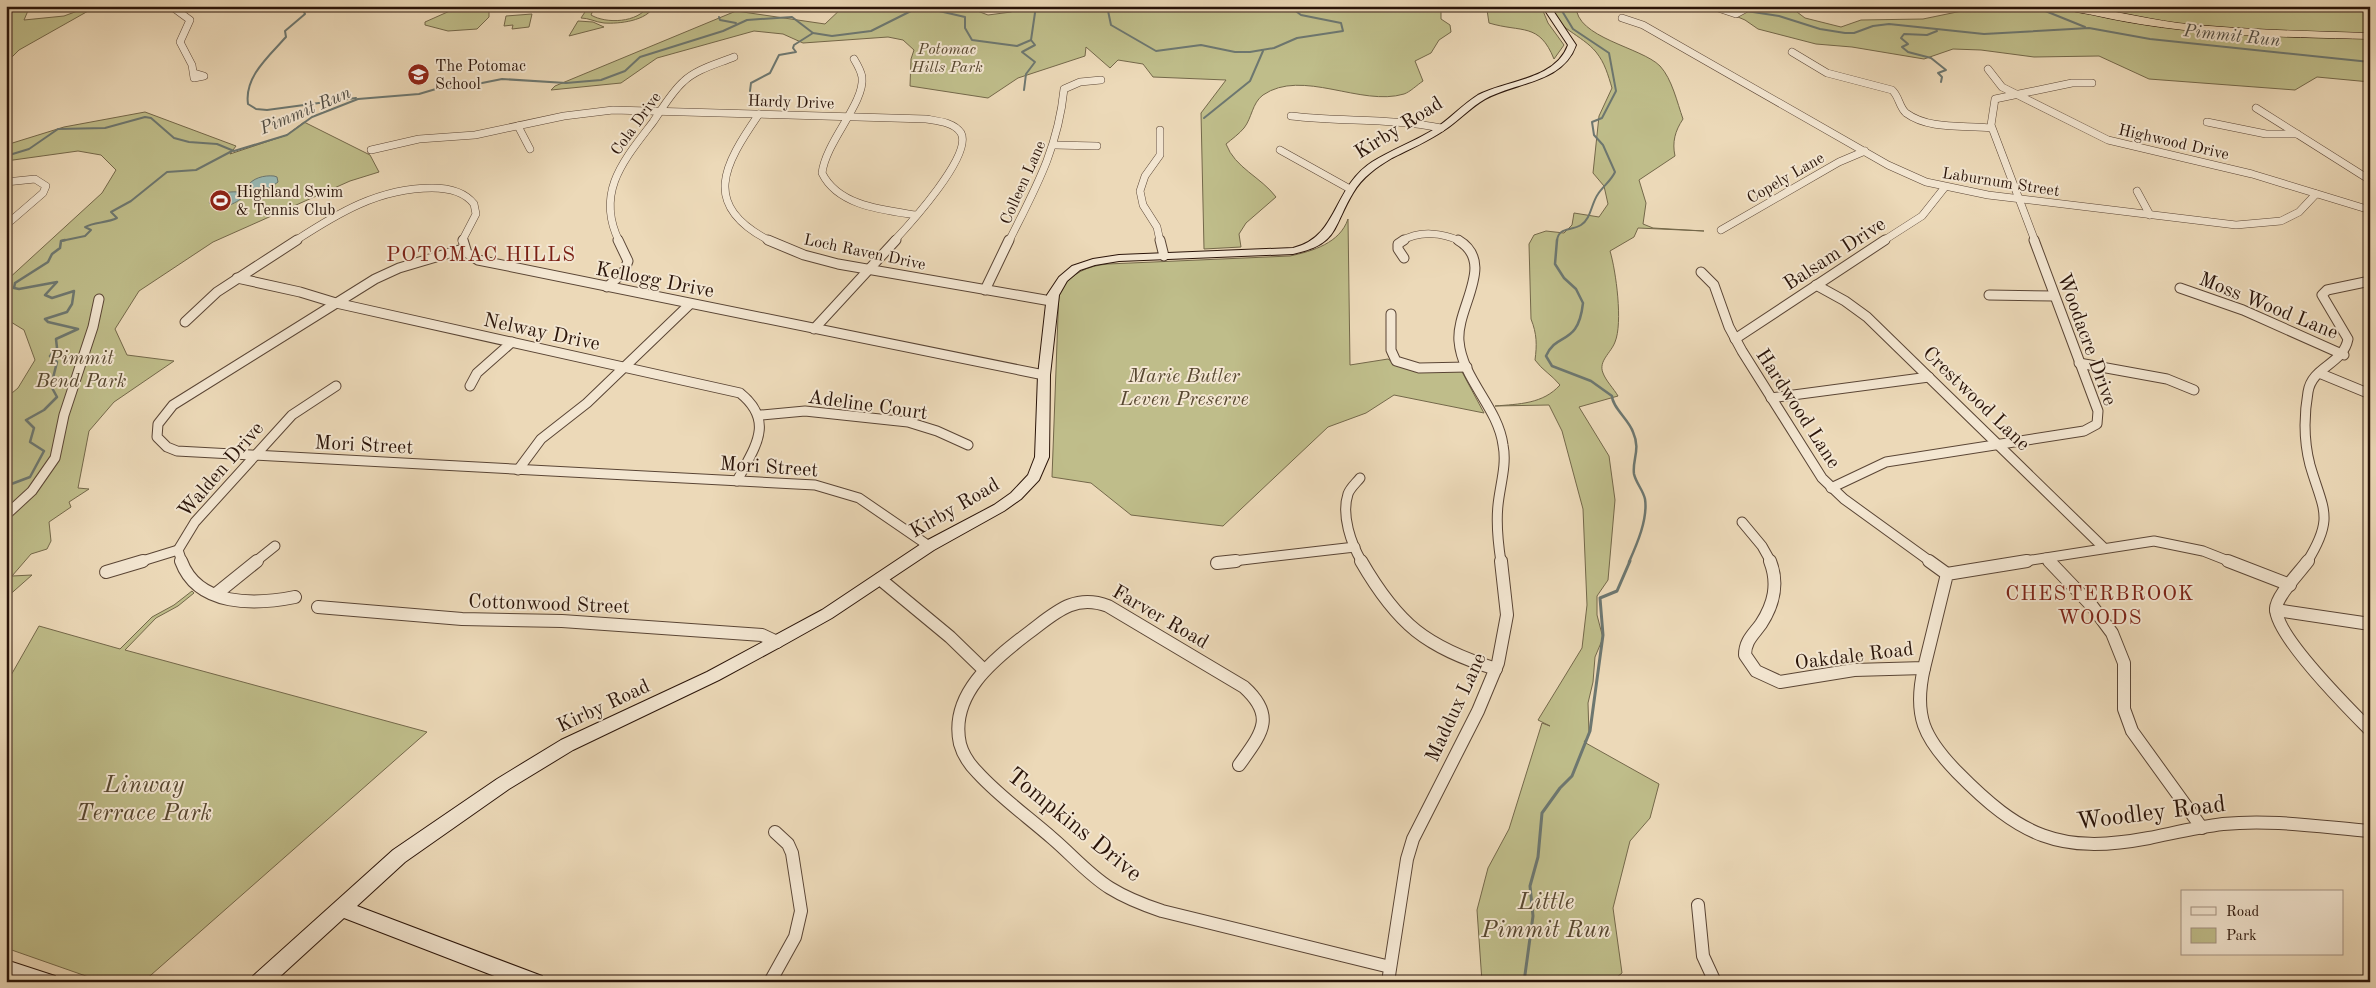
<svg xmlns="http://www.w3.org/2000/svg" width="2376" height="988" font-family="'Old Standard TT',serif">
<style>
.green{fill:#bfbd8a;stroke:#74684a}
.water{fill:#99b9b4;stroke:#6d7770}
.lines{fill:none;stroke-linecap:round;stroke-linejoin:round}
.stream-far2{stroke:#6d7770;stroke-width:2}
.stream-far1{stroke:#6d7770;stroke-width:2.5}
.stream{stroke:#6d7770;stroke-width:3}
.street-far2-casing{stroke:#5a4535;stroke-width:8}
.street-far1-casing{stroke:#5a4535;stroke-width:11}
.street-casing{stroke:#5a4535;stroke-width:14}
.secondary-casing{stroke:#2a1409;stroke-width:2}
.highway-casing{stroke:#2a1409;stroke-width:1}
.street-far2{stroke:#f3e6d1;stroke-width:7}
.street-far1{stroke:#f3e6d1;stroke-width:9}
.street{stroke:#f3e6d1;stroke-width:12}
.secondary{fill:#f3e6d1;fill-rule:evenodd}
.highway{fill:#ecd9b8;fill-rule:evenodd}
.labels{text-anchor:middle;stroke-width:4;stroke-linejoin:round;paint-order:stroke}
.far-park-label{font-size:16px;font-style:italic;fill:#574730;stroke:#f3e6d1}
.far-poi-label{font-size:16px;fill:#2a1409;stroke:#f3e6d1;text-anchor:start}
.far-street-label{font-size:16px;fill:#2a1409;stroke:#f3e6d1}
.far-water-label{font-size:18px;font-style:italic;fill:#514e45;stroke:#f3e6d1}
.street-label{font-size:20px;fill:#2a1409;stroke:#f3e6d1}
.park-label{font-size:20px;font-style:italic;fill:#574730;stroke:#f3e6d1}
.neighbourhood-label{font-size:21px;letter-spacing:1px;fill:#7a1f14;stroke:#f3e6d1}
.near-park-label{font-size:24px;font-style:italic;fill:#574730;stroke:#f3e6d1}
.near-street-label{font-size:24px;fill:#2a1409;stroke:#f3e6d1}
</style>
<rect width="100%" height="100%" fill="#ecd9b8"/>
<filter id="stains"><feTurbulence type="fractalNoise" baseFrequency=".004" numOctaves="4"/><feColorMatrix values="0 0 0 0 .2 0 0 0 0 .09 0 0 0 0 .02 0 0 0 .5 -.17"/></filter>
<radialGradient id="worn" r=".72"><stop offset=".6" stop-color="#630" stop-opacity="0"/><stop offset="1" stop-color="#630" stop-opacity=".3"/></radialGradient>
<g class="green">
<path d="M6 6H30L24 20 64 16 91 6H97L19 50 6 63V25L9 22H6Z"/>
<path d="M461 6H482L489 12V17L477 29 448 31 425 25V22Z"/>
<path d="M589 6H595L591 15C606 24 638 23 648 6H654C647 21 619 24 604 23 595 22 589 18 581 18Z"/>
<path d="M844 6H964L988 15 1011 12 1022 6H1457L1441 9V19L1450 25 1451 32 1439 40 1431 53 1415 61 1423 81C1417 85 1410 92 1404 94 1361 107 1302 68 1263 95 1252 103 1252 118 1244 128 1239 134 1232 139 1226 144 1235 168 1261 177 1276 197L1246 223 1239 234 1241 247 1204 249 1201 113 1226 80 1153 77 1143 64 1118 60 1110 68 1086 47 1085 56 1018 78 988 98 910 86 911 59 914 50 903 40 888 37 803 43 783 34 754 31 657 58 621 83 551 90 555 86 736 11 825 24Z"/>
<path d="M1464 6H1541L1548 23 1564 45 1554 59C1539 22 1522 33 1489 23L1487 10 1483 7Z"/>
<path d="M1548 6H1576C1576 38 1641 47 1660 66 1672 79 1677 102 1683 119 1675 131 1672 142 1675 156L1639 180 1646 203 1643 224 1653 228 1704 231 1638 228 1634 237 1610 251C1616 271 1623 323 1615 342 1611 353 1598 361 1603 373 1606 381 1614 389 1618 396L1579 407 1609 456 1615 500 1608 580 1597 596V615L1603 638 1595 657 1593 682 1588 703 1589 735 1584 742 1659 784 1650 818 1630 841 1613 908 1622 973 1611 982H1482L1477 910 1488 868 1509 829 1542 723 1550 726 1538 720 1582 648 1587 605 1583 509 1562 431 1549 405 1495 406C1519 404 1543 404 1560 385 1552 375 1542 370 1535 360 1537 345 1537 334 1531 319L1529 244 1534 235 1546 231 1564 233 1572 225 1574 213 1599 217 1608 204 1604 186 1593 173 1599 116 1612 88C1608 75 1605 63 1596 52 1582 35 1556 28 1548 6Z"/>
<path d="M1712 6H1789L1805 18 1841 27 1861 20 1923 19 1986 6 2333 9 2370 7V82L2317 77 2295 90 2149 79 2099 56 2034 57 1981 50 1953 49 1924 59 1852 47 1816 44 1758 29 1745 20Z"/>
<path d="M532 14 529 27 512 29 513 25 504 26 506 16Z"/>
<path d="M578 21 593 22 604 27 569 36Z"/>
<path d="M145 112 236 146 230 154 287 135 304 122 370 155 379 172 350 181 213 242 139 291 115 329 127 355 174 361 114 402 89 431 78 488 89 489 69 502 71 507 49 522 51 541 47 549 31 554 12 576 32 575 6 598V398L18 388 35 360 24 330 6 319V281L102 193 116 170 101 155 78 151 6 161V145L64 127Z"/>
<path d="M1348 219 1350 365 1388 359 1394 363 1461 370 1484 413 1394 395 1366 413 1328 427 1223 526 1131 515 1091 483 1052 477 1059 289C1074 273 1086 266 1108 264L1290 256C1313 251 1340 243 1348 219Z"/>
<path d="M192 591 194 593 178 606 156 618 125 650 427 732 143 982H103L6 948V684L39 626 120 649 152 617 174 605Z"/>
</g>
<g class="water">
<path d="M274 176 277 177 278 182C269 189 256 194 247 187 252 178 264 175 274 176Z"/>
<path d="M238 192 241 193 242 198C233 205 219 211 209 203 215 194 227 191 238 192Z"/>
</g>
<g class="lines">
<g class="stream-far2">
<path d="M301 6 305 14 285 31 286 37C269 56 244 77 248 104L256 109 267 110 356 98"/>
<path d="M1107 6 1111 25 1156 51 1201 45 1235 52H1250L1274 48 1297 38 1343 31 1341 23 1301 15 1289 6"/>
<path d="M1738 6 1740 10 1779 16 1820 29 1845 33H1854L1873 26 1889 24 1984 34 2089 28 2150 39 2370 62"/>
<path d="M2033 6 2085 27"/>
<path d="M719 17 720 20 736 23"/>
<path d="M1937 31 1927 35 1904 34 1901 38 1908 44 1902 47 1908 52 1931 58 1946 70 1938 73 1942 77 1941 82"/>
<path d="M1024 90 1026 74 1035 62 1022 52 1035 45 1031 40"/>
<path d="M750 91 751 83 770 73 779 55 796 52 793 48 794 45 813 33"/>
<path d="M1204 118 1250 81 1263 51"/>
<path d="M6 156 29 149 58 129 105 128 145 117 151 118 174 138 189 142 217 144 234 151 287 135 312 117 358 99 419 94 446 86 477 84 502 79 566 83 601 80 625 71 640 57 723 31 747 20 792 17 813 33 832 36 871 31 913 10 939 11 965 17V28L972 40 1017 46 1031 40 1036 6"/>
<path d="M61 241 85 236 91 230 85 227C94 222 107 223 117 218L111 212 131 201 167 172 196 170 232 151"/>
<path d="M1557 241C1558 227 1571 231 1581 225 1591 219 1591 204 1598 194 1603 186 1611 181 1615 172L1603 145 1594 135 1592 122 1602 118 1616 91 1609 53 1573 29 1559 6"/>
</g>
<g class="stream-far1">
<path d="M1557 240 1555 264 1564 278 1576 289 1583 303C1578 347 1557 331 1546 356L1552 366 1591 381 1612 396C1612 407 1629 420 1633 432 1641 450 1632 459 1634 474 1636 483 1643 490 1645 499 1648 519 1637 544 1629 562"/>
<path d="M6 486 30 477 44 451 30 442 34 428 26 420 44 410 57 397 51 386 57 362 50 356 57 348 56 339 78 329 48 322 45 319 67 312 72 304 74 291 52 298 45 295 57 282 19 289 14 288 15 283 48 262 52 254 60 248 61 241 65 240"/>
</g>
<path class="stream" d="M1524 982 1533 916 1530 886 1538 857 1542 813 1560 788 1572 776 1590 731 1603 635 1600 598 1617 591 1630 561"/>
<defs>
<g id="street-far2">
<path d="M171 6 190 20 180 42 192 65 194 78 204 76 194 73"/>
<path d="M1712 6 1736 14 1747 8"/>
<path d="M1622 18 1643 25 1888 165 1926 182 1988 195 2236 225 2281 221 2299 212 2316 194"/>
<path d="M1792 52 1827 73 1892 90C1899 96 1899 107 1906 113 1929 130 1964 125 1991 128"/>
<path d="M854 59C857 64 861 71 862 77 865 103 826 141 822 173 838 206 883 210 916 215"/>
<path d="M1988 69 2002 87 2108 140 2252 174 2370 210"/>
<path d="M2256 108 2370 180"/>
<path d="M759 114C724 165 700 205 770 241"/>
<path d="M1291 116C1341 122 1392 118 1441 128"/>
<path d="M2207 122 2266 134H2297"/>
<path d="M518 126 530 149"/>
<path d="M1160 130V155L1145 176 1140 191 1143 205 1157 227 1160 241"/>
<path d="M1055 145 1097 146"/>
<path d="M371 150 419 139 475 135 564 116 613 110 926 119C937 121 954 122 961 133 973 155 909 225 894 241"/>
<path d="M1280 150 1350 189"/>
<path d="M6 182 35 179 46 186 43 193 6 225"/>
<path d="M2137 191 2150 215"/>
<path d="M1721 230 1839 162 1865 151"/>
<path d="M295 241C338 213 379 188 432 188 448 188 464 191 474 204L476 214 462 241"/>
<path d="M619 241C595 192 624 160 653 122 662 109 671 93 683 82 696 69 717 64 734 57"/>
<path d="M1009 241C1035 189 1058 149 1064 89L1080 82 1101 80"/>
<path d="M1402 241C1419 230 1443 233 1460 241"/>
<path d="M1883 241 1922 216 1945 187"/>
<path d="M2035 241 1991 125 1995 99 2072 83H2092"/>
</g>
<g id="street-far1">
<path d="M463 240 467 253 478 260 1044 375"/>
<path d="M768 240 804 255 838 264 1051 301"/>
<path d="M1160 240 1164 256"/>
<path d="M1404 240 1398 244V249L1404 258"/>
<path d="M1458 240C1497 263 1456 307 1459 341 1462 379 1498 407 1503 445 1507 465 1500 485 1498 505 1496 524 1498 543 1501 562"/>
<path d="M463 249 399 268 375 279 173 405 158 424 157 437 167 447 177 451 815 485 859 498 929 546"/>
<path d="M1701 272 1714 285 1729 327 1742 351 1822 478 1844 499 1931 562"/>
<path d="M237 278 300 292 336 303 740 393C776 422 754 448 737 481"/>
<path d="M1816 285 1845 301 1867 317 2104 548"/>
<path d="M607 287 624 272 628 261 618 240"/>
<path d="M2180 288 2243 310 2344 355"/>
<path d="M985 290 1009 240"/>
<path d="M1989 295 2054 296"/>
<path d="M1391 314V350L1396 361 1419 368 1467 367"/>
<path d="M185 322 217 292 297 240"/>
<path d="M814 329 896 240"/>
<path d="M1735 339 1885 240"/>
<path d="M2079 363 2167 379 2194 390"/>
<path d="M2319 373 2370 394"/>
<path d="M470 386 477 373 512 342"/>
<path d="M1771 398 1929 377"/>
<path d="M761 415 805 411 908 422 937 431 968 445"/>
<path d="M518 470 541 439 587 403 690 304"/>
<path d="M1360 478C1356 483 1350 488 1348 494 1341 515 1351 544 1362 562"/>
<path d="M1831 488 1886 462 2084 431 2097 424 2098 411 2034 240"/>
<path d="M6 515 32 491 55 458 64 415 93 327 99 299"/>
<path d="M1742 522 1762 546 1771 562"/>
<path d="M2046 558 2050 562"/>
<path d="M139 562 178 550"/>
<path d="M182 562 178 550 195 522 292 415 336 386"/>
<path d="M255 562 275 546"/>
<path d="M1225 562 1355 547"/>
<path d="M2019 562 2154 541 2203 551 2231 562"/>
<path d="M2307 562C2335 517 2323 510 2310 465 2304 442 2304 415 2308 392 2312 366 2343 365 2348 339L2322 295 2327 290 2370 281"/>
</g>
<g id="street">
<path d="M181 561C198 607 255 605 295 597"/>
<path d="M1361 561C1398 625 1426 647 1496 669"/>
<path d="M1770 561C1779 584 1774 604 1761 624 1753 635 1745 641 1745 655L1756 671 1780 682 1854 670 1924 668 1947 574 2027 561"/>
<path d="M1929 561 1947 574"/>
<path d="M2049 561 2092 606 2112 633 2124 663V709L2132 731 2202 828"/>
<path d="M2228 561 2290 585"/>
<path d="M2308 561C2300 572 2276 596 2276 609 2276 636 2350 710 2370 730"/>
<path d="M1217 563 1236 561"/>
<path d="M106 572 143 561"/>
<path d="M880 579 950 637 983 669"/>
<path d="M216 594 257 561"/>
<path d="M318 607 462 619 562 621 762 635 777 642"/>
<path d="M2276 610 2370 624"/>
<path d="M1924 668C1913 716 1924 738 1957 772 2020 836 2059 855 2149 838 2174 833 2198 827 2223 824 2272 819 2321 827 2370 831"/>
<path d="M1239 765C1261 734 1277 717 1244 687L1108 606C1073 593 1054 614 1027 634 993 660 949 695 960 744 963 755 970 765 978 773 1000 797 1028 817 1052 838 1071 854 1089 875 1110 888 1126 898 1144 905 1162 911L1390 967"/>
<path d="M1698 905 1703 956 1715 982"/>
<path d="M770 982 795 937 801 911 792 853 788 844 775 832"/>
<path d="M1388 982 1407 859 1413 839 1478 711 1498 663 1507 615 1501 561"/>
</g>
<g id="secondary">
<path d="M1542 6H1550L1576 45C1563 83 1516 82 1485 99 1471 107 1459 120 1446 129 1429 141 1410 149 1392 158 1377 167 1362 177 1353 193 1332 228 1339 244 1293 254L1119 261 1095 265 1080 270 1067 281 1059 295 1050 375 1049 457 1039 480 1021 499 1004 511 934 550 832 618 782 646 719 680 573 750 509 789 405 862 357 906 542 976 545 982H510L344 918 274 982H250L253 976 393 850 497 779 561 740 707 672 822 610 924 542 994 505 1011 493 1028 475 1035 457 1038 375 1047 295 1059 277 1072 266 1093 259 1119 255 1293 248C1339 237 1332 188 1372 162 1391 150 1413 142 1433 130 1449 120 1462 105 1478 95 1507 80 1555 80 1568 45Z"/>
<path d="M6 960 55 976 58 982H18L6 978Z"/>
</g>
<path id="highway" d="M2061 6C2100 6 2139 18 2178 23 2242 30 2306 31 2370 33V39C2278 37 2184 36 2093 15 2084 13 2068 12 2061 6Z"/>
</defs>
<use href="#street-far2" class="street-far2-casing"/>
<use href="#street-far1" class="street-far1-casing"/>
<use href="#street" class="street-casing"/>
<use href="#secondary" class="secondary-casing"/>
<use href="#highway" class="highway-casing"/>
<use href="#street-far2" class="street-far2"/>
<use href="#street-far1" class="street-far1"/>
<use href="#street" class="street"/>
<use href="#secondary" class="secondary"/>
<use href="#highway" class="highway"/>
</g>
<defs>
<symbol id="school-disc" viewBox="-11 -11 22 22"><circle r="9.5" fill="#8f2418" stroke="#f3e6d1"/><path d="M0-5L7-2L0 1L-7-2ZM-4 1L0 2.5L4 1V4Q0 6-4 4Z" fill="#fff"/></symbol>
<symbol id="stadium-disc" viewBox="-11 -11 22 22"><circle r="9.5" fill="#8f2418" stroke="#f3e6d1"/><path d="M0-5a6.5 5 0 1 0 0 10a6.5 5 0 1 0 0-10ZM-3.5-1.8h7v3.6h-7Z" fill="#fff"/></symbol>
</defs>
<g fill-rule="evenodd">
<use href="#school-disc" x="406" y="62" width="25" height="25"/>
<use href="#stadium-disc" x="208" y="188" width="25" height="25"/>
</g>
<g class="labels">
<g class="far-park-label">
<text x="947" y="54">Potomac<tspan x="947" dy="18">Hills Park</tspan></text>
</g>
<g class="far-poi-label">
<text x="435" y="71">The Potomac<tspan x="435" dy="18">School</tspan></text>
<text x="236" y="197">Highland Swim<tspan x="236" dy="18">&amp; Tennis Club</tspan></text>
</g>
<g class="far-street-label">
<text transform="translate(791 101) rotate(2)" y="6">Hardy Drive</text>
<text transform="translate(635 123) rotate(-54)" y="6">Cola Drive</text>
<text transform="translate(2174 141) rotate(13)" y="6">Highwood Drive</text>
<text transform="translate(1785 177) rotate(-30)" y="6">Copely Lane</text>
<text transform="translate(2001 181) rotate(9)" y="6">Laburnum Street</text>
<text transform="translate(1022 182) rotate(-66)" y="6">Colleen Lane</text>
<text transform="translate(865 251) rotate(12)" y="6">Loch Raven Drive</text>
</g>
<g class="far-water-label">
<text transform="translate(2232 35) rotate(6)" y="6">Pimmit Run</text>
<text transform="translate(305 110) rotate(-23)" y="6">Pimmit Run</text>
</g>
<g class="street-label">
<text transform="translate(1398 127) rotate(-32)" y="7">Kirby Road</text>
<text transform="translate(1834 253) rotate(-33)" y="7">Balsam Drive</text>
<text transform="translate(655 279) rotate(11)" y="7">Kellogg Drive</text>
<text transform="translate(2269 305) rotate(22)" y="7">Moss Wood Lane</text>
<text transform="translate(542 331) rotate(12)" y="7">Nelway Drive</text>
<text transform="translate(2088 339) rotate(70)" y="7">Woodacre Drive</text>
<text transform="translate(1977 398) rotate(44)" y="7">Crestwood Lane</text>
<text transform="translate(868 404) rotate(8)" y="7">Adeline Court</text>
<text transform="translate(1799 408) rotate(57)" y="7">Hardwood Lane</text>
<text transform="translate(364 444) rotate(3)" y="7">Mori Street</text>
<text transform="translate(769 466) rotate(4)" y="7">Mori Street</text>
<text transform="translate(220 469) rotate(-49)" y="7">Walden Drive</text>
<text transform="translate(954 507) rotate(-30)" y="7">Kirby Road</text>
<text transform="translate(549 603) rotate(2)" y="7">Cottonwood Street</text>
<text transform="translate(1161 616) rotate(30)" y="7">Farver Road</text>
<text transform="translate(1854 655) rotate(-7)" y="7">Oakdale Road</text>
<text transform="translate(603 705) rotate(-25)" y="7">Kirby Road</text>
<text transform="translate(1455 707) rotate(-65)" y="7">Maddux Lane</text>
</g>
<g class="park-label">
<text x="81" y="364">Pimmit<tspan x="81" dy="23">Bend Park</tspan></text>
<text x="1184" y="382">Marie Butler<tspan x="1184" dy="23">Leven Preserve</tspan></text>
</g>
<g class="neighbourhood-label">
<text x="481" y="261">POTOMAC HILLS</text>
<text x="2100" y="600">CHESTERBROOK<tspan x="2100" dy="24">WOODS</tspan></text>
</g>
<g class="near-park-label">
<text x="144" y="792">Linway<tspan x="144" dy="28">Terrace Park</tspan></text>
<text x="1546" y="909">Little<tspan x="1546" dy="28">Pimmit Run</tspan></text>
</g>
<g class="near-street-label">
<text transform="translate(2151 812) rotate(-7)" y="8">Woodley Road</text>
<text transform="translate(1075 824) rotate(39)" y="8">Tompkins Drive</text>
</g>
</g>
<rect width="2376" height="988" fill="none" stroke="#ecd9b8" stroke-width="25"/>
<rect x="8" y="8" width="2361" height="973" fill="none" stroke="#2a1409" stroke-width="2.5"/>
<rect x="12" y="12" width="2351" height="963" fill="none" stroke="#2a1409"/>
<rect x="2181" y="890" width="162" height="65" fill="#f3e6d1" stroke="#a39281"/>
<rect x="2191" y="907" width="25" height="8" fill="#f3e6d1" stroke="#a39281"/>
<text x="2226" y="916" font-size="15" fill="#2a1409">Road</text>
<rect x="2191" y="928" width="25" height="15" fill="#bfbd8a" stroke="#a39281"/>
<text x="2226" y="940" font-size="15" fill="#2a1409">Park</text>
<rect width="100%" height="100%" filter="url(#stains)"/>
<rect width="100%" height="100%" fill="url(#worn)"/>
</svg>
